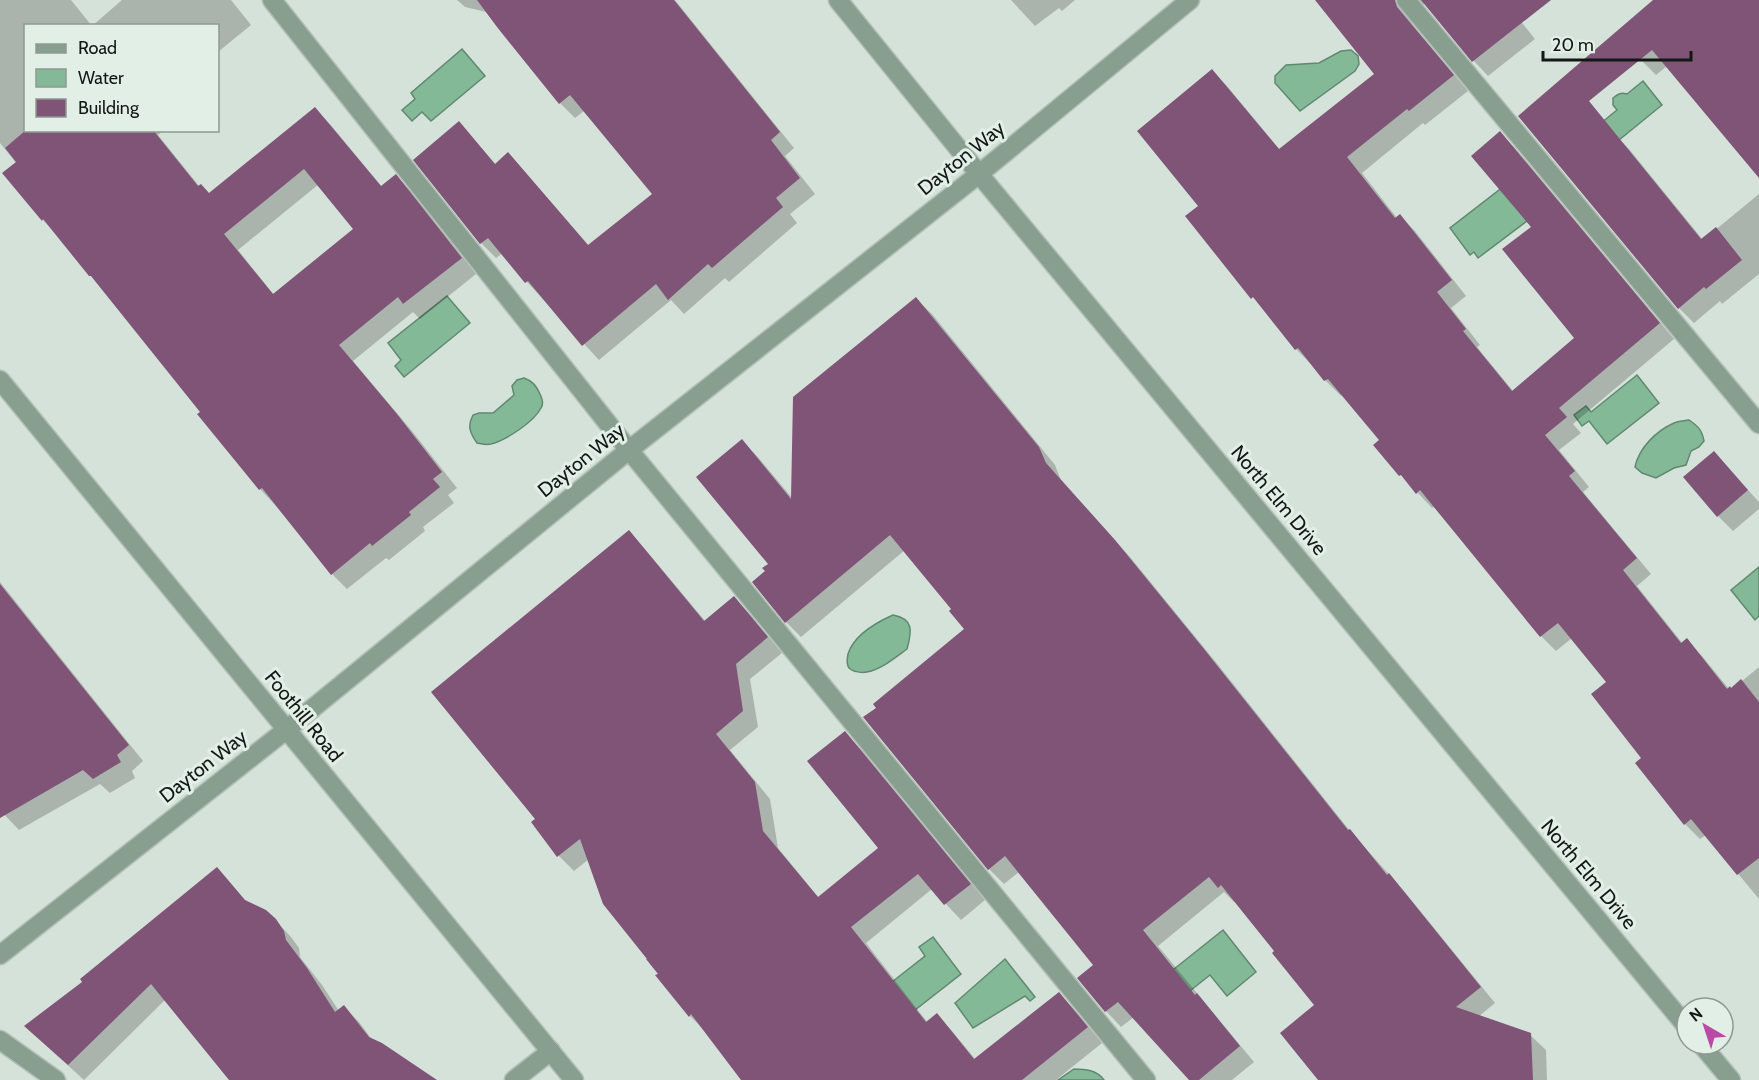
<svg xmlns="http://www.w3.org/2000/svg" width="1759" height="1080" font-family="Cabin,sans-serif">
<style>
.water{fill:#83b997;stroke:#618970;stroke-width:1.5}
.shadow{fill:#0003;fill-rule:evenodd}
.building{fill:#7f5476;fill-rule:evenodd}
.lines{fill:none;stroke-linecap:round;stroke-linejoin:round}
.minor-casing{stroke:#b2beb6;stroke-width:21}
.minor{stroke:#889f90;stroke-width:18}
.labels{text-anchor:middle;stroke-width:6;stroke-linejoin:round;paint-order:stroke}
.street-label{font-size:20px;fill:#131815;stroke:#e2efe6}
</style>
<rect width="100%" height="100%" fill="#d5e2d9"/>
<g class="water">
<path d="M462 49 485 76 431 121 422 112 412 121 402 110 415 99 411 93Z"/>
<path d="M1351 50 1358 56 1359 64 1355 71 1300 111 1275 83V76L1286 65 1319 63 1341 51Z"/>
<path d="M1643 81 1662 105 1592 162 1600 124 1617 110 1613 105V98C1618 94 1621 92 1627 94Z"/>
<path d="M1503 187 1539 212 1478 258 1474 252 1470 255 1450 228Z"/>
<path d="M447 296 470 323 404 377 395 366 401 360 388 343Z"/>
<path d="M1637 375 1659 403 1607 444 1589 421 1582 426 1574 415 1586 406 1591 412Z"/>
<path d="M524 378C533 381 536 386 540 394 542 399 544 403 541 408 534 422 506 440 491 444 486 445 481 444 477 443 470 433 467 426 473 415L479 413H493L514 395 512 386 517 380Z"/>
<path d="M1689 420C1698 426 1702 430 1704 441L1699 447 1691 451 1686 465 1674 468 1656 478 1642 473 1635 467C1639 448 1656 431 1674 423 1678 421 1684 421 1689 420Z"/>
<path d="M1759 567V616L1755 620 1731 590Z"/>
<path d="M893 615C914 619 912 631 907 649 896 657 882 669 867 672 862 673 853 672 849 668 846 664 847 659 848 654 854 635 875 623 893 615Z"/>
<path d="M1223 930 1256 972 1227 996 1210 975 1181 998 1164 977Z"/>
<path d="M933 937 961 974 906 1017 883 989 925 956 919 947Z"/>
<path d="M1005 959 1035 997 1030 1001 1025 996 973 1028 955 1003Z"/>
<path d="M1074 1069C1085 1069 1097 1070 1104 1080H1058Z"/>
</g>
<g class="shadow">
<path d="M0 0H71L92 26H26V130H164L158 135 200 187 209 194 315 109 330 124 382 187 396 176 411 191 476 274 420 319 413 312 353 361 412 431 457 488 448 495 454 503 423 527 425 531 389 560 386 558 347 589 332 574 275 505 260 489 199 414 202 412 57 234 43 220 17 164 0 143ZM319 184 355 229 274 295 238 250Z"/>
<path d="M122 0H231L251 25 218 52V26H92Z"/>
<path d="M457 0H675L794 148 785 156 815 194 790 214 797 223 729 282 725 278 684 314 671 300 599 360 527 282 503 253 496 258 481 243 459 123 496 165 508 154 523 170 589 246 654 194 584 111 575 118 560 103 486 12 465 7Z"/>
<path d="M1011 0H1075L1062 11 1059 8 1035 26Z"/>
<path d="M1317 0H1504L1535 39 1488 76 1473 60 1426 4 1415 6 1410 12V19L1412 24 1468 91 1425 125 1423 123 1362 173 1397 218 1400 216 1415 231 1466 296 1451 308 1480 345 1477 347 1513 391 1577 338 1533 227 1500 133 1515 148 1674 339 1573 424 1581 433 1559 450 1589 487 1583 492 1651 574 1637 586 1683 644 1686 640 1702 656 1729 689 1731 690 1759 667V899L1706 835 1700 839 1685 824 1643 759 1608 682 1572 638 1556 651 1541 636 1435 506 1432 508 1417 492 1381 441 1343 394 1341 396 1325 380 1312 363 1311 364 1296 349 1187 216 1200 206 1212 71 1227 86 1280 150 1376 74Z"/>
<path d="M1656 0H1759V176L1667 66 1656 75 1640 59 1619 31Z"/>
<path d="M1614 134 1629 149 1703 240 1759 194V274L1722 304 1720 301 1694 323 1679 308Z"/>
<path d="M916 299 932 314 1055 465 1061 480 1130 557 1219 666 1350 831 1404 891 1495 1003 1478 1017 1530 1035 1546 1050 1547 1080H1320L1317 1005 1276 951 1236 901 1234 902 1224 892 1158 946 1254 1062 1232 1080H1191L1134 1017 1121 1027 1106 1011 1079 978 1095 965 1019 872 1004 884 989 869 966 629 953 609 905 550 801 637 786 622 767 571 770 564 742 441 757 456 793 499Z"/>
<path d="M1714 453 1759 502V509L1733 531 1718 516Z"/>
<path d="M629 532 644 548 706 622 734 598 749 613 782 653 750 679 758 727 730 750 770 799 778 848 819 898 880 848 845 733 860 748 985 900 961 920 932 889 866 943 928 1023 937 1015 952 1031 975 1059 1059 994 1074 1009 1102 1043 1056 1080H743L705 1031 690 1016 657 976 660 974 589 859 574 871 559 856 537 819Z"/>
<path d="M0 582 143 761 132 771 135 778 110 793 100 784 19 830 0 810Z"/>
<path d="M216 869 248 904 275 920 291 937 299 948 300 957 322 985 339 1011 344 1007 359 1022 373 1041 416 1080H248L166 999 84 1080 41 1041 84 982Z"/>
</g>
<g class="building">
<path d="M477 0H674L780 132 771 140 800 178 776 198 783 207 712 268 708 264 668 300 656 284 582 346 528 281 525 283 488 238 480 244 413 160 459 121 495 164 508 152 588 245 652 194 570 95 559 104 497 27Z"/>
<path d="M1315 0H1395L1397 7 1454 75 1409 111 1407 109 1347 157 1395 218 1400 214 1452 280 1437 292 1466 329 1463 331 1512 391 1574 338 1502 249 1531 227 1471 156 1500 131 1660 323 1559 408 1567 417 1545 435 1575 471 1569 476 1637 558 1623 570 1681 643 1687 638 1727 689 1730 686 1731 688 1741 679 1759 702V858L1737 875 1691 819 1684 825 1635 763 1641 758 1591 694 1606 682 1558 623 1540 637 1420 490 1416 494 1401 475 1399 476 1373 445 1379 440 1328 379 1324 381 1298 348 1295 350 1253 297 1251 299 1185 216 1198 206 1137 131 1212 69 1279 149 1374 74Z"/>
<path d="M1421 0H1551L1472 62Z"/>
<path d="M1653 0H1759V178L1652 50 1589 101 1701 239 1716 227 1742 260 1706 289 1704 287 1678 309 1518 116Z"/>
<path d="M315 107 381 186 396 174 462 258 403 304 398 297 339 345 397 414 442 472 433 479 440 487 409 512 411 515 372 546 370 543 331 575 262 488 259 490 197 414 200 412 91 276H89L43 219 42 221 2 173 16 162 5 148 26 130H153L198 186 201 184 209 193ZM304 169 353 229 273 294 224 234Z"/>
<path d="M916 297 1039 447 1046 463 1115 540 1204 649 1348 830 1350 829 1387 875 1389 873 1481 987 1456 1007 1531 1033 1533 1080H1318L1280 1033 1314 1005 1272 953 1274 951 1221 885 1218 888 1209 877 1143 930 1195 995 1197 993 1240 1046 1199 1080H1189L1118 1002 1105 1012 1077 978 1093 965 1005 856 988 870 863 717 876 708 873 704 964 629 949 611 951 609 890 535 785 623 752 582 765 571 762 568 768 564 696 477 742 439 791 499 793 397Z"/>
<path d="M1714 451 1748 490 1717 517 1683 477Z"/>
<path d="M629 530 704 621 734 596 768 637 736 664 743 711 716 734 755 782 763 831 818 897 878 848 807 761 845 731 971 884 944 905 918 874 851 927 926 1022 937 1013 974 1059 1059 992 1088 1027 1022 1080H741L691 1014 689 1017 655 975 658 974 646 959H647L603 904 580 839 557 857 531 822 535 819 431 692Z"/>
<path d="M0 584 129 745 117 755 121 762 93 779 83 770 0 818Z"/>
<path d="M217 867 245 900 266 910 276 919 284 931 286 940 307 968 335 1012 344 1005 369 1037 382 1043 437 1080H229L151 984 68 1065 24 1026 82 982 80 979Z"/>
</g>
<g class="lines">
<defs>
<g id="minor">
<path d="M272 0 629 450 1146 1080"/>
<path d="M838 0 979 174 1687 1027"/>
<path d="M1406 0 1759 424"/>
<path d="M0 380 574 1080"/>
<path d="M0 955 286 730 629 450 979 174 1190 0"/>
<path d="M0 1040 56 1080"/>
<path d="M1701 1044 1731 1080"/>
<path d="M514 1080 551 1051"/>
</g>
</defs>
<use href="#minor" class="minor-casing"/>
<use href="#minor" class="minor"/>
</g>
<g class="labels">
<g class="street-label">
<text transform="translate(961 158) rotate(-39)" y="7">Dayton Way</text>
<text transform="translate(581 460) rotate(-39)" y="7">Dayton Way</text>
<text transform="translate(1279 500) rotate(50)" y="7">North Elm Drive</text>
<text transform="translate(304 716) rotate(51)" y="7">Foothill Road</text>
<text transform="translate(203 766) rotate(-38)" y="7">Dayton Way</text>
<text transform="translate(1589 874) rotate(50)" y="7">North Elm Drive</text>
</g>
</g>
<rect x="24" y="24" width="195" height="108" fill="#e2efe6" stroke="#8f9992" stroke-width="1.5"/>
<rect x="36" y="44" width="30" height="9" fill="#889f90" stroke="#8f9992" stroke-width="1.5"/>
<text x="78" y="54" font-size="18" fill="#131815">Road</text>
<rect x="36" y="69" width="30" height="18" fill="#83b997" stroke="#8f9992" stroke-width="1.5"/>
<text x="78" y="84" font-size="18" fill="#131815">Water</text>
<rect x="36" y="99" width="30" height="18" fill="#7f5476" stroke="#8f9992" stroke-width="1.5"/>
<text x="78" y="114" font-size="18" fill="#131815">Building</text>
<g transform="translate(1705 1026) rotate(321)"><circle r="28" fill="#e2efe6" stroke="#8f9992" stroke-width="1.5"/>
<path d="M0-4.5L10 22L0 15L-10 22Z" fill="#bb4aa7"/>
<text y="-9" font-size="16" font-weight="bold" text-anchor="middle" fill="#131815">N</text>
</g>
<path d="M1543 51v9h148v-9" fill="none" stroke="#131815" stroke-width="3"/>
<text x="1552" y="51" font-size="18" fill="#131815" stroke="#e2efe6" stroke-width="4.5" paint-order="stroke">20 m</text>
</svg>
